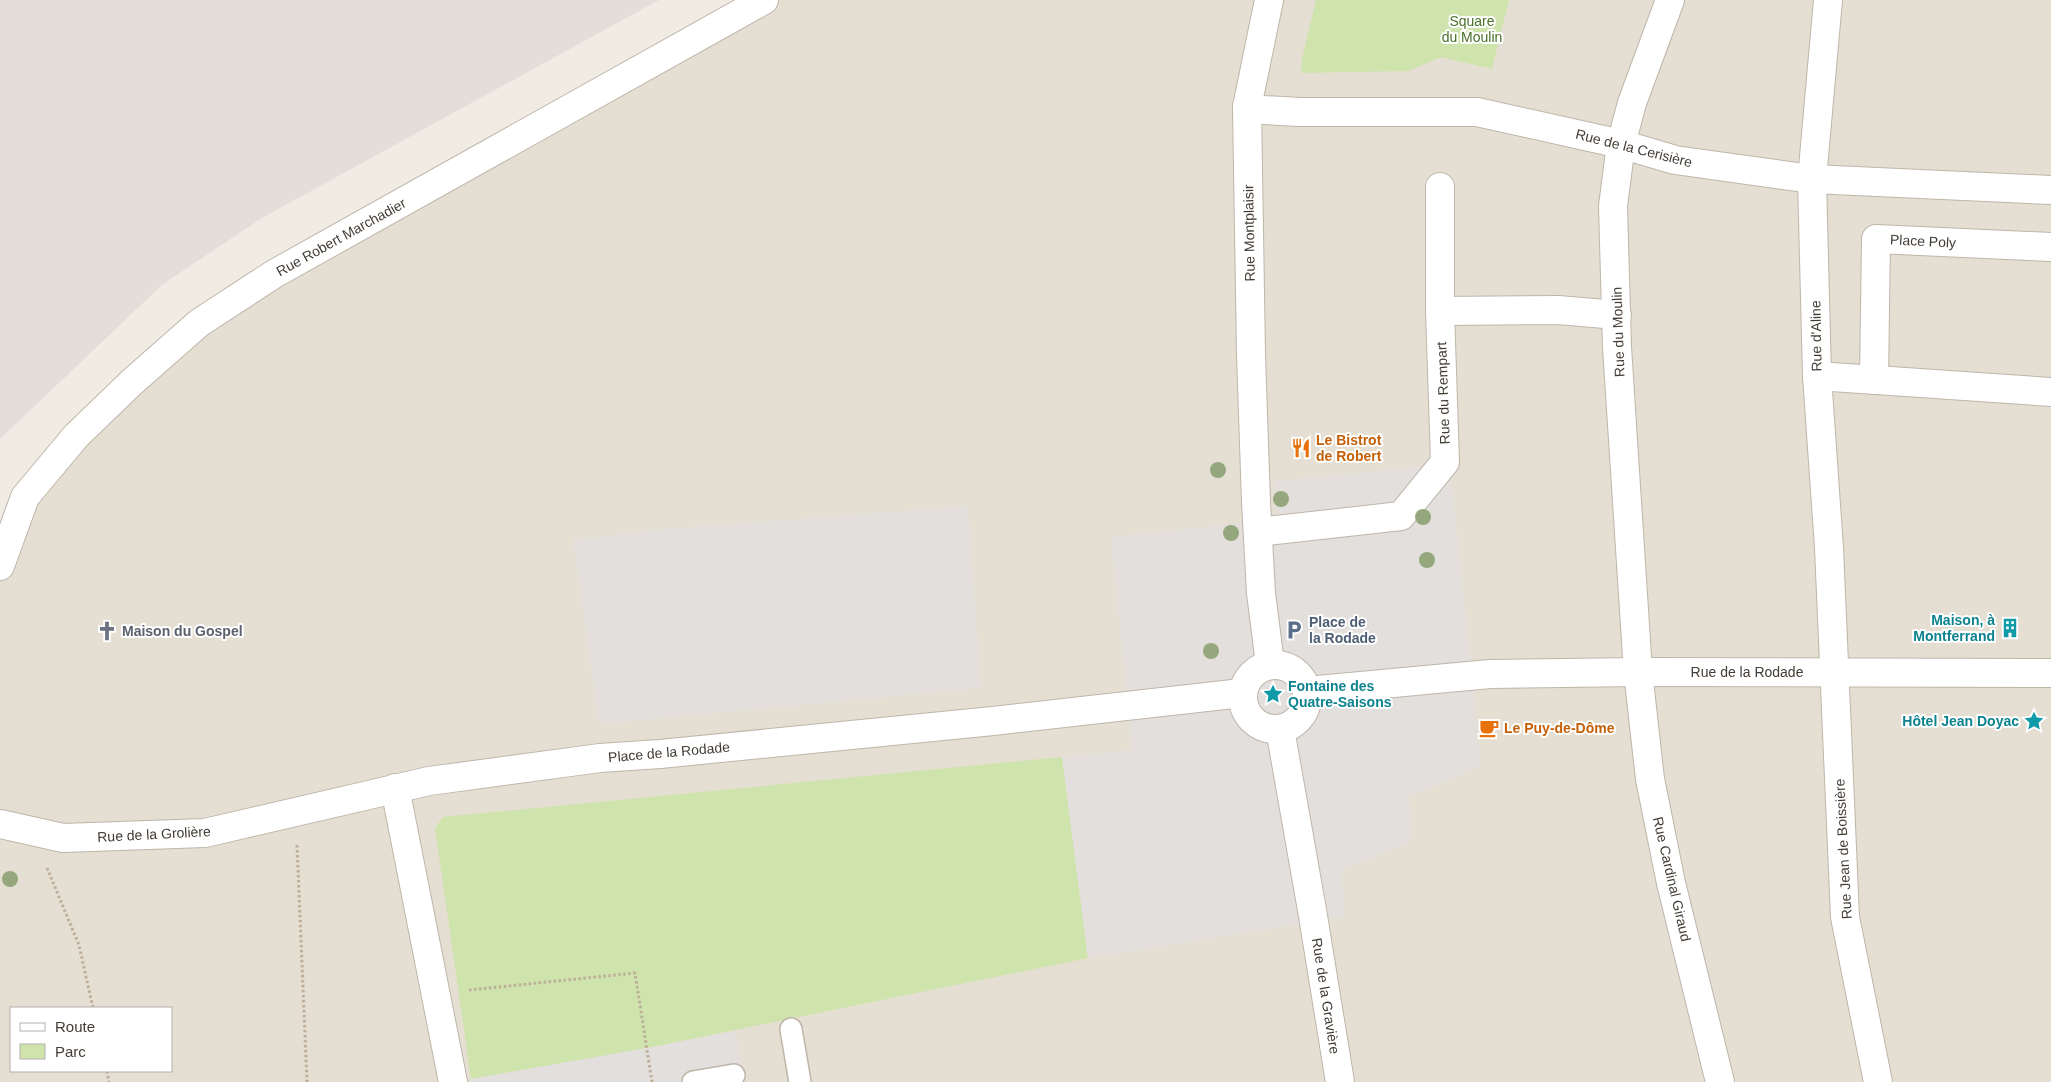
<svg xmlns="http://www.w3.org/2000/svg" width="2051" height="1082" font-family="Helvetica,sans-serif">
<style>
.residential{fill:#e5ded2;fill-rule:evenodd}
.industrial{fill:#e3ded9}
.green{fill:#cfe4ad}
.parking{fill:#e2dfdc}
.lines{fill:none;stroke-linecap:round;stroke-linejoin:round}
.lane-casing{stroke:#bfb6aa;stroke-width:24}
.street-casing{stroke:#bfb6aa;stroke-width:30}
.path{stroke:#bdae99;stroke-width:3;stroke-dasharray:2.5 2.5;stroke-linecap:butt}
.lane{stroke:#fff;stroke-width:21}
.street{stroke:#fff;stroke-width:28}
.tree{fill:#95a87d}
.labels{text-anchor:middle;stroke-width:4;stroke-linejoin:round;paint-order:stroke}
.park-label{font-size:14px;fill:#49712a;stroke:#fff}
.street-label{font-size:14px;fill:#423c34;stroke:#fff}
.food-label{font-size:14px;font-weight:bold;fill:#c56008;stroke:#fff;text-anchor:start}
.culture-label{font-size:14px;font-weight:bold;fill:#0d838f;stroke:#fff;text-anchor:end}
.service-label{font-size:14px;font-weight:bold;fill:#4e5e75;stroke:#fff;text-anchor:start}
.worship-label{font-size:14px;font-weight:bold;fill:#5b616d;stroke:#fff;text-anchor:start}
</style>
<rect width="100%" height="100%" fill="#f1ece3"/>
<path class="residential" d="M764 0H2051V1082H0V555L25 497 199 323ZM11 1008H171V1071H11Z"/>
<path class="industrial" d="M0 0H659L262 218 163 284 0 439Z"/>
<g class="green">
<path d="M1316 0H1509L1492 69 1441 57 1408 71 1301 73 1302 59Z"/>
<path d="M1062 757 1088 958 647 1048 471 1079 435 828 443 817Z"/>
</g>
<g class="parking">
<path d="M1450 464 1481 766 1409 797 1411 842 1342 870 1345 917 1088 958 1062 757 1132 750 1111 537 1278 519 1275 481Z"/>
<path d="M968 506 981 688 599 724 573 540 653 530Z"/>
<path d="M736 1031 746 1082H471V1079L647 1048Z"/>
</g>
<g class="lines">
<defs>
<g id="lane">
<path d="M791 1029 800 1082"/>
<path d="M693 1082 734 1075"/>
</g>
<g id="street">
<path d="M1269 0 1247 107 1251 355 1256 502 1261 593 1270 664"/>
<path d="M1670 0 1632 103 1621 144 1613 206 1617 347 1638 672 1650 779 1671 883 1720 1082"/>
<path d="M1828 0 1812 179 1817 376 1829 548 1845 917 1878 1082"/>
<path d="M1247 107 1263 110 1300 112H1477L1621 144 1675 160 1812 179 2051 190"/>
<path d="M1440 311 1558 310 1617 315"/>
<path d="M1817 376 2051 392"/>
<path d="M1874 380 1876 239 2051 247"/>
<path d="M1258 532 1401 516 1445 462 1440 311V187"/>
<path d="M0 566 25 497 76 436 132 382 199 323 274 274 764 0"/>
<circle cx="1275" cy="697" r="32"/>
<path d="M1307 691 1490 674 1638 672 2051 673"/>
<path d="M1280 729 1312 910 1340 1082"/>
<path d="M395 788 453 1082"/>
<path d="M0 824 63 838 205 833 429 781 600 758 660 754 993 721 1242 693"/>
</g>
</defs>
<use href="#lane" class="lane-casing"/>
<use href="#street" class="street-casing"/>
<g class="path">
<path d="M297 845 307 1082"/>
<path d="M47 868 79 945 93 1008"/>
<path d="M469 990 635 973 652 1082"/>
<path d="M107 1071 109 1082"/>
</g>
<use href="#lane" class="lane"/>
<use href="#street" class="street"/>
</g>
<g class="tree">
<circle cx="1218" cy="470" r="8"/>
<circle cx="1281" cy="499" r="8"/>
<circle cx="1423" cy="517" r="8"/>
<circle cx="1231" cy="533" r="8"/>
<circle cx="1427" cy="560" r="8"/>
<circle cx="1211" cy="651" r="8"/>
<circle cx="10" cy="879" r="8"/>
</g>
<defs>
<symbol id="restaurant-bare" viewBox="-9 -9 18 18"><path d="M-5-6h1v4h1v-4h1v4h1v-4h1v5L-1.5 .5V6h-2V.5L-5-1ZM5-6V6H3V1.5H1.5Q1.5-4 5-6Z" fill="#e8710a" stroke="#fff" stroke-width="2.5" paint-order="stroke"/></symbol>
<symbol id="building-bare" viewBox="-9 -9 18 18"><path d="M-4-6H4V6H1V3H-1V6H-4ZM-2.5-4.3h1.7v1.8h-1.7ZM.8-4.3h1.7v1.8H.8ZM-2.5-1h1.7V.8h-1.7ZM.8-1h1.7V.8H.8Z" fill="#0f9aa8" stroke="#fff" stroke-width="2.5" paint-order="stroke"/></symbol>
<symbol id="parking-bare" viewBox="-9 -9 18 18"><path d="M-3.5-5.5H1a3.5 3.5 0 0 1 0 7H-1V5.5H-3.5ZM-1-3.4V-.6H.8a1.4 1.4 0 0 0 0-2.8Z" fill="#5c6f8a" stroke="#fff" stroke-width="2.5" paint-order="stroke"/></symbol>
<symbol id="church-bare" viewBox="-9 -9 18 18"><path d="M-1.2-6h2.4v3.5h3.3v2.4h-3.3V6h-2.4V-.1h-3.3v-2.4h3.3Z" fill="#6b7280" stroke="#fff" stroke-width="2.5" paint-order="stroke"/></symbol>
<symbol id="sight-bare" viewBox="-9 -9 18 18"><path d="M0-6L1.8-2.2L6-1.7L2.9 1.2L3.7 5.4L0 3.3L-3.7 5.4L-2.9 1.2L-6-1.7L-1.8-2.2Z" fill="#0f9aa8" stroke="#fff" stroke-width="2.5" paint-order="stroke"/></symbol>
<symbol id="cafe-bare" viewBox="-9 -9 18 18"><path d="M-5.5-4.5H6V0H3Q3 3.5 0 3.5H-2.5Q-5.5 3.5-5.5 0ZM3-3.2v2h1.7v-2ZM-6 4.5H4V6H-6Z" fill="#e8710a" stroke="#fff" stroke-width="2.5" paint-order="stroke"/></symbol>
</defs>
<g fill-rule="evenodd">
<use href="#restaurant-bare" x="1287" y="434" width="28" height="28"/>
<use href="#building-bare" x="1996" y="614" width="28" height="28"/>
<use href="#parking-bare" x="1280" y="616" width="28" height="28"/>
<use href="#church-bare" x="93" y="617" width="28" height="28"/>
<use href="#sight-bare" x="1259" y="680" width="28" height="28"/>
<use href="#sight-bare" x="2020" y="707" width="28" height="28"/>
<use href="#cafe-bare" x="1475" y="714" width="28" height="28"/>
</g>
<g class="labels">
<g class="park-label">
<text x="1472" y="26">Square<tspan x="1472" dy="16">du Moulin</tspan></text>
</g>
<g class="street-label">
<text transform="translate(1634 148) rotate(14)" y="5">Rue de la Cerisière</text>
<text transform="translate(1249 233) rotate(-91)" y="5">Rue Montplaisir</text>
<text transform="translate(341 237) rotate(-29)" y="5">Rue Robert Marchadier</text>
<text transform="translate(1923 241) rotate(3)" y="5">Place Poly</text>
<text transform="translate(1618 332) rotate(-92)" y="5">Rue du Moulin</text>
<text transform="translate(1816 336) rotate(-91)" y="5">Rue d'Aline</text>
<text transform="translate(1443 393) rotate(-92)" y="5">Rue du Rempart</text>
<text x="1747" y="677">Rue de la Rodade</text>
<text transform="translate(669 752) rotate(-5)" y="5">Place de la Rodade</text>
<text transform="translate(154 834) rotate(-3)" y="5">Rue de la Grolière</text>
<text transform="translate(1843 849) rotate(-93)" y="5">Rue Jean de Boissière</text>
<text transform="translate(1672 879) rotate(77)" y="5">Rue Cardinal Giraud</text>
<text transform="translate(1326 996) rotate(81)" y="5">Rue de la Gravière</text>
</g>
<g class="food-label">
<text x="1316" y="445">Le Bistrot<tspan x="1316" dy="16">de Robert</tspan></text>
<text x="1504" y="733">Le Puy-de-Dôme</text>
</g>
<g class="culture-label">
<text x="1995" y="625">Maison, à<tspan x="1995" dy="16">Montferrand</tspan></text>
<text x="1288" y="691" text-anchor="start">Fontaine des<tspan x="1288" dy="16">Quatre-Saisons</tspan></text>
<text x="2019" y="726">Hôtel Jean Doyac</text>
</g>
<g class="service-label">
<text x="1309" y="627">Place de<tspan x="1309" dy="16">la Rodade</tspan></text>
</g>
<g class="worship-label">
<text x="122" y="636">Maison du Gospel</text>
</g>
</g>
<rect x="10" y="1007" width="162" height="65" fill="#ffffff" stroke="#b3b1ae"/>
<rect x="20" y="1023" width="25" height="8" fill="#ffffff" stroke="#b3b1ae"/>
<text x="55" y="1032" font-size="15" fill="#423c34">Route</text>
<rect x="20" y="1044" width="25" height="15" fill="#cfe4ad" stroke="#b3b1ae"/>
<text x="55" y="1057" font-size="15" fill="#423c34">Parc</text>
</svg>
